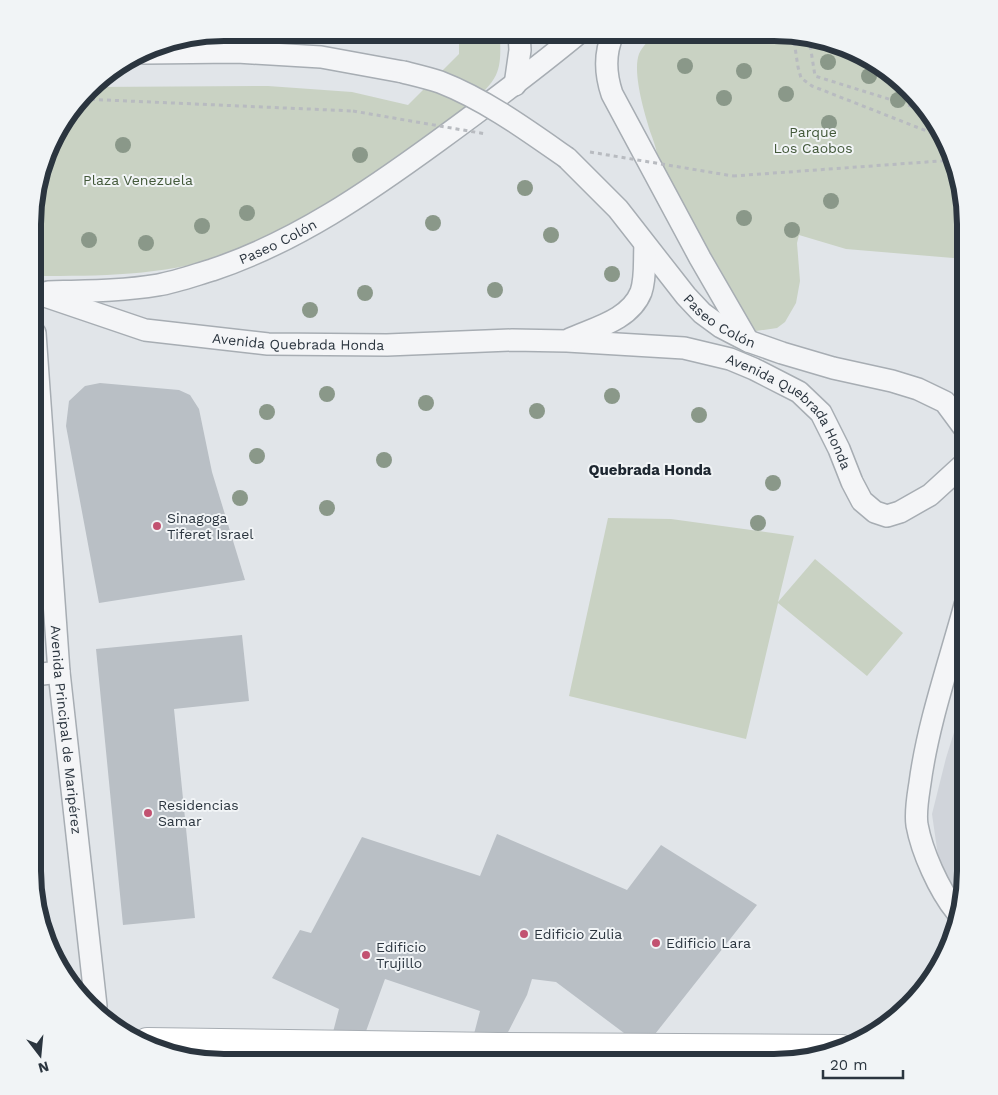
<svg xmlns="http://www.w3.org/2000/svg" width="998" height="1095" font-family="'Work Sans',sans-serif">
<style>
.built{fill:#d0d4da}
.green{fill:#c9d2c3}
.building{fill:#b9bfc5}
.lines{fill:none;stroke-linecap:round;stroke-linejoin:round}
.street-casing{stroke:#a7adb3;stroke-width:24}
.secondary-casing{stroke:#a7adb3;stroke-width:30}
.path{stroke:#b8bbc0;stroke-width:3;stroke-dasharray:4 4;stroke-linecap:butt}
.street{stroke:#f4f5f7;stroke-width:21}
.secondary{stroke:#fff;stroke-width:28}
.street-bridge-casing{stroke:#a7adb3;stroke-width:24;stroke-linecap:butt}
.path-bridge{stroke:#b8bbc0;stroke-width:3;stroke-dasharray:4 4;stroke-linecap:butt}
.street-bridge{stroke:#f4f5f7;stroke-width:21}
.tree{fill:#8a9889}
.poi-dot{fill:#c25271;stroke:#f1f4f6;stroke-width:2}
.labels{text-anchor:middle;stroke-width:4;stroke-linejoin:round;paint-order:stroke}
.park-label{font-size:14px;fill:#43593a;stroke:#f1f4f6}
.street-label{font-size:14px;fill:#2b353f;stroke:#f1f4f6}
.poi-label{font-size:14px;fill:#2b353f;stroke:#f1f4f6;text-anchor:start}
.neighbourhood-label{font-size:15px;font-weight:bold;fill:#1d2630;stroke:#f1f4f6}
.rim{fill:none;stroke:#2b353f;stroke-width:6}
</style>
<rect width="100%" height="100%" fill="#e1e5e9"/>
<path class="built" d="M965 697V883L959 903 949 889 938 856 932 814 946 758Z"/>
<g class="green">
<path d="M459 33H500C500 46 502 62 496 75 487 94 455 115 438 128 380 172 321 214 255 243 245 247 234 253 224 256 162 276 99 276 36 276V187L58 129 92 87 268 86 352 92 408 105 459 54Z"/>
<path d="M656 34H798L880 65 933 118 955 163 965 212V259L846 249 799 235 797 243 800 281 796 303 785 322 777 328 756 331 746 325 720 269 657 167C659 155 655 145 651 134 645 115 632 73 639 54 642 47 650 38 656 34Z"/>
<path d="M608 518 671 519 794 536 778 602 815 559 903 633 867 676 778 603 746 739 569 696Z"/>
</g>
<g class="building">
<path d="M100 383 179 390 190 395 199 409 212 472 245 580 99 603 66 426 69 401 85 386Z"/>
<path d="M242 635 249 701 174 709 195 918 123 925 96 649Z"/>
<path d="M497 834 627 890 661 845 757 905 644 1048 556 982 532 979 527 995 505 1038 474 1034 480 1011 385 979 361 1045 332 1036 339 1009 272 978 300 930 311 933 362 837 480 876Z"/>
</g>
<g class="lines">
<defs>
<g id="street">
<path d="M613 34C604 54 605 73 612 94L700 258 748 341"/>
<path d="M144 53 237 52 321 57 403 72"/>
<path d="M515 85 520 50 519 33"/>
<path id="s1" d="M567 158 618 209 686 296 702 313 721 327 748 341 782 353 833 368 892 381 918 389 945 402 965 429"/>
<path id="s2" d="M48 292C85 291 122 291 158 285 176 282 195 275 212 270 296 242 368 192 438 141 486 106 533 71 579 33"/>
<path id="s3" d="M36 293 145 330 268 344 387 345 512 340 567 341 684 348 730 359 754 369 799 392 821 413 839 449 852 482 862 501 875 512 887 516 900 512 930 495 965 463"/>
<path id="s4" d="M35 333 59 672 96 1006"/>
<path d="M570 339C594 328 630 320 641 292 646 278 644 260 645 245"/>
<path d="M34 675 59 672"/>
<path d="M956 911C939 890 922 852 917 825 915 812 918 796 920 783 928 723 949 664 965 605"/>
</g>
<path id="secondary" d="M147 1042 498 1047 842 1049"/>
</defs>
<use href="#street" class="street-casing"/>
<use href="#secondary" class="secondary-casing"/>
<g class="path">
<path d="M793 34 798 67 801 78 812 86 942 137"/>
<path d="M809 38 815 76 927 111"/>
<path d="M83 99 353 111"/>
<path d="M733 176 954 160"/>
</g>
<use href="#street" class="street"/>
<use href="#secondary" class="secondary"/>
<defs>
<path id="street-bridge" d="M403 72C415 75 428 78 440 82 486 100 527 130 567 158"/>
</defs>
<use href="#street-bridge" class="street-bridge-casing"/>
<g class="path-bridge">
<path d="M353 111 486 134"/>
<path d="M590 152 733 176"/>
</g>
<use href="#street-bridge" class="street-bridge"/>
</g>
<g class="tree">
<circle cx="828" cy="62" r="8"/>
<circle cx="685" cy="66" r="8"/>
<circle cx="744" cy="71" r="8"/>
<circle cx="869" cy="76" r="8"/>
<circle cx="786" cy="94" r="8"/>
<circle cx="724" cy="98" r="8"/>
<circle cx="898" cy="100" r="8"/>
<circle cx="829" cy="123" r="8"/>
<circle cx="123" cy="145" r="8"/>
<circle cx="360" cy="155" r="8"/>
<circle cx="525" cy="188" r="8"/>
<circle cx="831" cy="201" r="8"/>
<circle cx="247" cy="213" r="8"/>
<circle cx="744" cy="218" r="8"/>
<circle cx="433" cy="223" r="8"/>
<circle cx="202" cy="226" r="8"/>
<circle cx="792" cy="230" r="8"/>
<circle cx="551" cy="235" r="8"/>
<circle cx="89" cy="240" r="8"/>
<circle cx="146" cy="243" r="8"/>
<circle cx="612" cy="274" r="8"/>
<circle cx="495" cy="290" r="8"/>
<circle cx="365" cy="293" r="8"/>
<circle cx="310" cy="310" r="8"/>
<circle cx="327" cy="394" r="8"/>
<circle cx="612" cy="396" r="8"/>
<circle cx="426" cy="403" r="8"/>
<circle cx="537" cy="411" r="8"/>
<circle cx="267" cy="412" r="8"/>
<circle cx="699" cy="415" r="8"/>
<circle cx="257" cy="456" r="8"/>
<circle cx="384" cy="460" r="8"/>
<circle cx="773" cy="483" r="8"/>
<circle cx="240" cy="498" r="8"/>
<circle cx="327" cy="508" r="8"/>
<circle cx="758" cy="523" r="8"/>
</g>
<g class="poi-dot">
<circle cx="157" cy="526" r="5"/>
<circle cx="148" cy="813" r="5"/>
<circle cx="524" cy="934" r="5"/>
<circle cx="656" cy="943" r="5"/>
<circle cx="366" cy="955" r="5"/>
</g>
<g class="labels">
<g class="park-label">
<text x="813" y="137">Parque<tspan x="813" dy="16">Los Caobos</tspan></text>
<text x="138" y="185">Plaza Venezuela</text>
</g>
<g class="street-label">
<text dy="5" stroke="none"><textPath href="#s2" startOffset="238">Paseo Colón</textPath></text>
<text dy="5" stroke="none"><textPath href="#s1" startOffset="225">Paseo Colón</textPath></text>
<text dy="5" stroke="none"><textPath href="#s3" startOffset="269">Avenida Quebrada Honda</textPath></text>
<text dy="5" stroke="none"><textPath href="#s3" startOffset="785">Avenida Quebrada Honda</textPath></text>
<text dy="5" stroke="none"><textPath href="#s4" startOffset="398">Avenida Principal de Maripérez</textPath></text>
</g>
<g class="poi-label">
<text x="167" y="523">Sinagoga<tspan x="167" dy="16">Tiferet Israel</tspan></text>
<text x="158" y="810">Residencias<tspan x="158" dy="16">Samar</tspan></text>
<text x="534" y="939">Edificio Zulia</text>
<text x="666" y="948">Edificio Lara</text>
<text x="376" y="952">Edificio<tspan x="376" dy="16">Trujillo</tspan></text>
</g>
<g class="neighbourhood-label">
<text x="650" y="475">Quebrada Honda</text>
</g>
</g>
<path d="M0 0H998V1095H0ZM224 41H774A183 183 0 0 1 957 224V871A183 183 0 0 1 774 1054H224A183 183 0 0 1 41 871V224A183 183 0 0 1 224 41Z" fill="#f1f4f6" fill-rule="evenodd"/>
<path class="rim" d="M224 41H774A183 183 0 0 1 957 224V871A183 183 0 0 1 774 1054H224A183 183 0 0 1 41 871V224A183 183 0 0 1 224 41Z"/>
<g transform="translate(40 1055) rotate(164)" stroke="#f1f4f6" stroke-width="4" paint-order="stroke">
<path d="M0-4L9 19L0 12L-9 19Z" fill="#2b353f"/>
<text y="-8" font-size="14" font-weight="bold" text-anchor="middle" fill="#2b353f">N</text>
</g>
<path d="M823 1070v8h80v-8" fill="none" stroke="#2b353f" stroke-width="2.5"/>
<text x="830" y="1070" font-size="15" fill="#2b353f" stroke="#f1f4f6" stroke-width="4" paint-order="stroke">20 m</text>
</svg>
